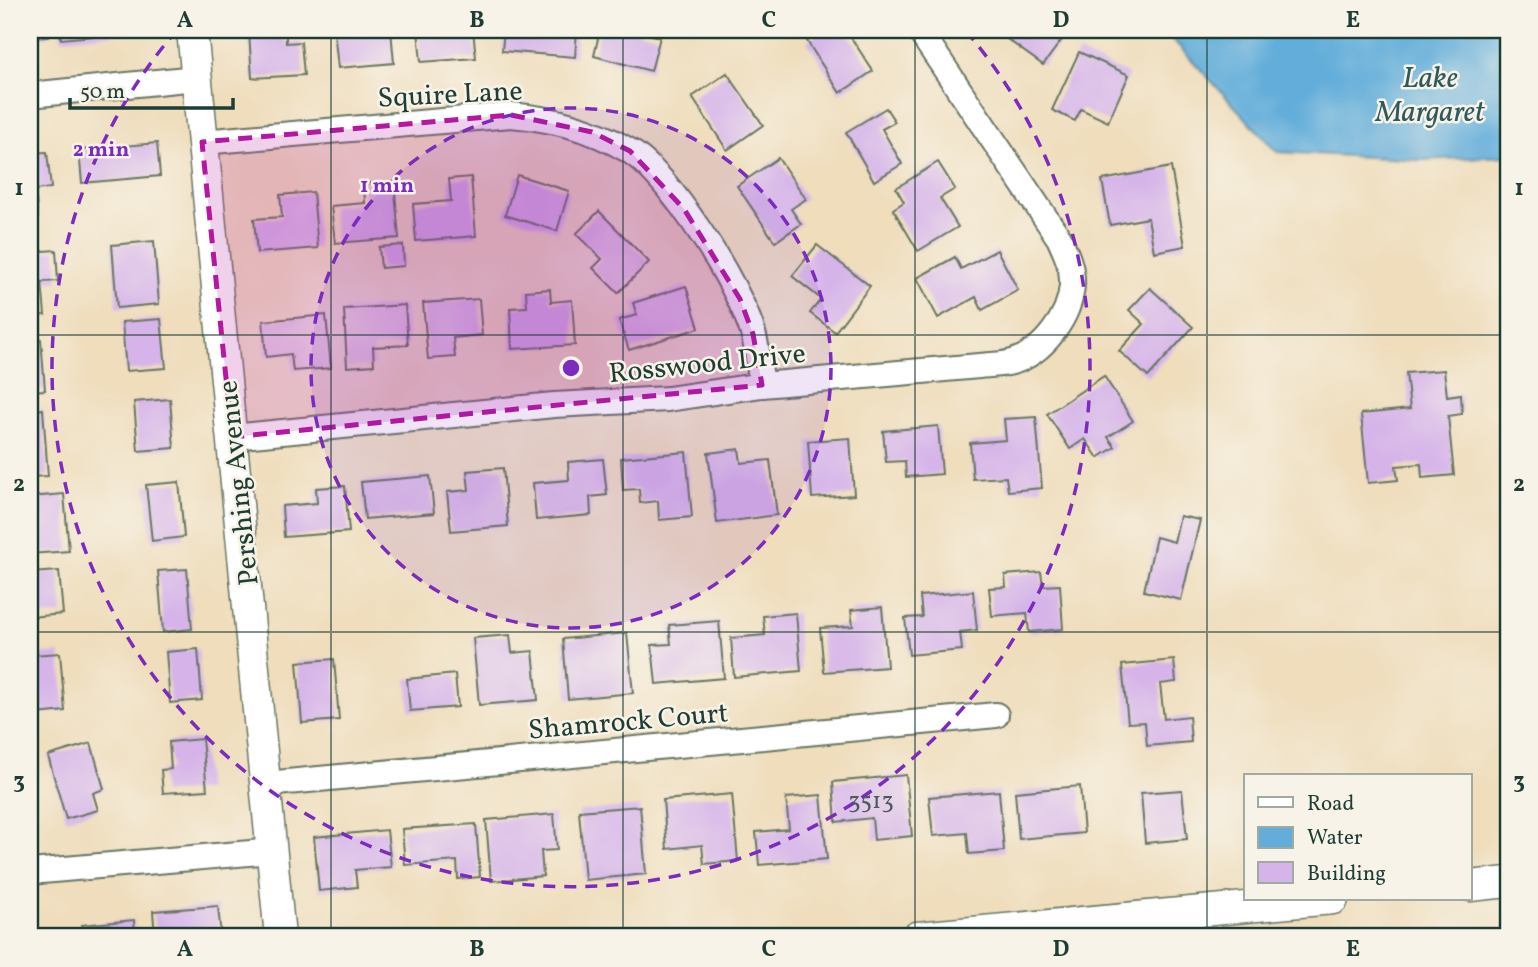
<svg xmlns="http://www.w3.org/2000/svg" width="1538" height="967" font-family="Vollkorn,serif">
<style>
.water{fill:#62adda;stroke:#407587;stroke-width:2}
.building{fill:#d6b4e9}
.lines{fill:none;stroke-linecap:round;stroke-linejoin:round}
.minor-casing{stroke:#687564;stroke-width:28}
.tertiary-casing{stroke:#687564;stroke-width:33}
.minor{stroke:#fff;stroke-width:24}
.tertiary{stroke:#fff;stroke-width:30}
.marked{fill:#b5179e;fill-opacity:0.2;stroke:#b5179e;stroke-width:5;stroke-dasharray:14 9;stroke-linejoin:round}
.grid{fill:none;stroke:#1f3d34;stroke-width:2;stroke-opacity:0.55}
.ring{fill:none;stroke:#7b2cbf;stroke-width:3.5;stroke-dasharray:12 9}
.labels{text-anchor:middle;stroke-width:5;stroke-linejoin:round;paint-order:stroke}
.number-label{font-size:24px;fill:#4d5b61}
.street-label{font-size:28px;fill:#1f3d34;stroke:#f7f3e8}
.water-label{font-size:30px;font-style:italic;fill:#30595e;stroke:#f7f3e8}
.centre{fill:#7b2cbf;stroke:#f7f3e8;stroke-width:3.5}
.ring-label{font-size:21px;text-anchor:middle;font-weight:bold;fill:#7b2cbf;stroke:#f7f3e8;stroke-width:5;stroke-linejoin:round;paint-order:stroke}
.neatline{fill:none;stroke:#1f3d34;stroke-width:2.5}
.grid-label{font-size:23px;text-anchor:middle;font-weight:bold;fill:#1f3d34}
</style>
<rect width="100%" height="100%" fill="#f7f3e8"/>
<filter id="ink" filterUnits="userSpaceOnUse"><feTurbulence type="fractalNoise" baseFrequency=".0143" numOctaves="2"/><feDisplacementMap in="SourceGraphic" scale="14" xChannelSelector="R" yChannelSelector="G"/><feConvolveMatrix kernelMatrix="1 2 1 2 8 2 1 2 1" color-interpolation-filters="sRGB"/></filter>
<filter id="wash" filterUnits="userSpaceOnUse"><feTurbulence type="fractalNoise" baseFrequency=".00686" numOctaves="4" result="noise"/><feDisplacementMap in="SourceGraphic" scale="28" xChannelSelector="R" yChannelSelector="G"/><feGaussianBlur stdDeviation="1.57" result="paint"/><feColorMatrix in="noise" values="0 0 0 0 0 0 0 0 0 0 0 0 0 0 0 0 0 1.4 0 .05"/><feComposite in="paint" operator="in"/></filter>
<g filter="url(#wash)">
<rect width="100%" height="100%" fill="#efddbc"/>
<path class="water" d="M1164 30H1508V156L1422 160 1277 152Z"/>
<g id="blocks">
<g class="building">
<path d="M30 30H48V37L30 38Z"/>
<path d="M60 30H126V33L61 39Z"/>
<path d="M286 30V43L301 42 304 75 252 78 249 32Z"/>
<path d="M334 30H391L394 63 338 68Z"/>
<path d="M418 30H473L476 58 421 62Z"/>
<path d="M504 30H577L575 57 502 51Z"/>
<path d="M600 30H632L660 37 651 71 594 56Z"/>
<path d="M824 30H846L873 71 840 93 807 41Z"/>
<path d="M1014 30H1069L1043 65 1007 39Z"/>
<path d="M1079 52 1129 75 1108 122 1081 109 1075 121 1052 110Z"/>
<path d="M727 73 763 125 727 150 692 97Z"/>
<path d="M886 108 895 122 882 129 902 164 874 181 846 132Z"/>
<path d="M157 143 160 176 82 183 79 150Z"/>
<path d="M47 152 51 188 35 190 38 219 30 220V153Z"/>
<path d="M778 158 806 199 791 209 801 224 775 242 737 186Z"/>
<path d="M938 162 955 189 940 198 958 227 918 251 893 209 904 202 896 188Z"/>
<path d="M1171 167 1185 246 1154 252 1148 218 1110 225 1102 180Z"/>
<path d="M517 175 569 191 557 231 505 215Z"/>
<path d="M471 177 476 236 416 241 413 204 451 201 449 179Z"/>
<path d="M394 181 399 238 335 243 331 206 365 203 364 184Z"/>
<path d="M313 192 318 248 257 253 254 219 282 217 280 195Z"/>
<path d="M599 211 649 262 618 293 593 268 602 259 576 234Z"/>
<path d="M154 241 159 304 117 308 112 245Z"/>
<path d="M403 245 404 266 381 268 379 247Z"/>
<path d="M817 245 870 286 835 332 810 313 821 299 792 276Z"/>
<path d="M56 250 58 281 42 282 45 315 30 316V252Z"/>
<path d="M997 250 1018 290 982 310 976 297 938 318 917 278 955 257 961 269Z"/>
<path d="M686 286 699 328 629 350 619 320 637 315 633 303Z"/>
<path d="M1150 288 1193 327 1148 377 1119 351 1144 324 1129 310Z"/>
<path d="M550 289 551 302 572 300 575 345 512 349 510 308 527 307 526 291Z"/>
<path d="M479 299 482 335 453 338 455 357 428 359 423 303Z"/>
<path d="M405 305 408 345 373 347 374 365 347 367 344 309Z"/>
<path d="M326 315 331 368 293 371 291 354 266 357 263 321Z"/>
<path d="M161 319 166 368 126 371 122 322Z"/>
<path d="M41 339 45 390 30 391V340Z"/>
<path d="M1444 370 1447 396 1461 394 1462 414 1448 416 1454 475 1422 478 1421 464 1396 466 1398 480 1368 483 1361 414 1410 409 1406 373Z"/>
<path d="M1104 376 1133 421 1108 437 1115 447 1098 458 1085 439 1070 449 1047 414Z"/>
<path d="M170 399 174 448 138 451 134 402Z"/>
<path d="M43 409 48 476 30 477V411Z"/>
<path d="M1036 417 1042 488 1008 491 1006 477 973 479 970 443 1006 440 1004 419Z"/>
<path d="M938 426 942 474 906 477 905 461 886 462 883 431Z"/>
<path d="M850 438 854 495 812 498 808 441Z"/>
<path d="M739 449 741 463 770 460 777 515 717 523 708 453Z"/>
<path d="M686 452 692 517 659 520 658 501 640 503 639 489 623 490 621 458Z"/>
<path d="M603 459 607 495 590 497 591 515 536 520 533 483 569 480 568 462Z"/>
<path d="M503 468 508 526 451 531 447 492 469 490 467 471Z"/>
<path d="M430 476 434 513 365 519 361 482Z"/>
<path d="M179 482 184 537 152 541 146 485Z"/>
<path d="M345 486 349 532 284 537 282 506 317 503 316 488Z"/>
<path d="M64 494 69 551 30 554V524H32L30 497Z"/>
<path d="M1180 516 1200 520 1181 600 1144 591 1156 537 1174 542Z"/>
<path d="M187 569 192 629 163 632 158 571Z"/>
<path d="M59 571 63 614 30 617V573Z"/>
<path d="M1041 572 1043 586 1060 585 1063 629 1029 632 1027 613 992 616 989 588 1006 587 1005 575Z"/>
<path d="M973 591 977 630 960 632 962 650 909 655 905 618 922 617 920 596Z"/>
<path d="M882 607 887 667 824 672 820 628 853 626 851 610Z"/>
<path d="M796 613 801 671 734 677 731 638 765 635 763 616Z"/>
<path d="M719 621 724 678 656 684 652 645 671 644 669 625Z"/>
<path d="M627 633 633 693 568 699 563 639Z"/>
<path d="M510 635 512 653 533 651 538 700 479 705 473 638Z"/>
<path d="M198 649 202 700 170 703 166 652Z"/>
<path d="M60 653 65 711 37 714 32 655Z"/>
<path d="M334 659 339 720 302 723 297 662Z"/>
<path d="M1174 660 1176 682 1160 684 1164 719 1189 716 1191 742 1147 746 1145 722 1128 723 1122 665Z"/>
<path d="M455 674 458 707 410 711 407 679Z"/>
<path d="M202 739 207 790 163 793 161 770 171 769 169 742Z"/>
<path d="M91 743 104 789 93 793 98 810 66 819 48 756Z"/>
<path d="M906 775 912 836 874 840 872 818 836 822 833 782Z"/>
<path d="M1080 786 1084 833 1019 839 1015 792Z"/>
<path d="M1182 790 1187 839 1145 843 1141 793Z"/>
<path d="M999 791 1004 851 969 854 967 833 933 836 929 797Z"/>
<path d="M732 794 738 861 704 864 702 845 667 849 663 800Z"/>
<path d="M821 795 827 859 759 865 756 832 789 829 786 798Z"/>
<path d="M640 806 646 874 585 880 579 811Z"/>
<path d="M554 814 557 850 541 851 543 876 491 881 486 820Z"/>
<path d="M476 824 480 877 458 879 457 861 405 865 402 829Z"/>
<path d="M387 830 391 867 355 870 357 887 319 891 314 837Z"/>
<path d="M218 906 221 937H155L153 911Z"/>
<path d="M134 920 135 937H83L82 925Z"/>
</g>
</g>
</g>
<g filter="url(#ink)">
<use href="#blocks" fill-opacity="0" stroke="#687564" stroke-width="2"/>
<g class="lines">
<defs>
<g id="minor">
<path d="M30 95 196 78"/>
<path d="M202 142 511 115C553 119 591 128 628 150 670 175 739 285 753 333 758 349 759 368 762 385"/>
<path d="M232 437 554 405 668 399 762 385 979 366C989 365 1001 365 1012 362 1043 353 1070 317 1072 285 1073 268 1066 253 1059 238L919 30"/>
<path d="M266 784 996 715"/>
<path d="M30 872 272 851"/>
</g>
<g id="tertiary">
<path d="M192 30 280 937"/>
<path d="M1470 886 1508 882"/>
<path d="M917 937 1333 899"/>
</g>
</defs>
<use href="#minor" class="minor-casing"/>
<use href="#tertiary" class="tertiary-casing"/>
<use href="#minor" class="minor"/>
<use href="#tertiary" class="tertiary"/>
</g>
</g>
<path class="marked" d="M511 115 592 132 630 151 684 209 740 299 753 334 762 385 232 437 202 142Z"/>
<path class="grid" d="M331 30V937M623 30V937M915 30V937M1207 30V937M30 335H1508M30 632H1508"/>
<circle cx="571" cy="368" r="260" fill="#7b2cbf" fill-opacity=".12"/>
<g class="ring">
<circle cx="571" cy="368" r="260"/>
<path d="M966 31A519 519 0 1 1 176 31"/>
</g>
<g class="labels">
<g class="number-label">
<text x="871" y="808">3513</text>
</g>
<g class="street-label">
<text transform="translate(450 93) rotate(-3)" y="10">Squire Lane</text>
<text transform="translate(707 362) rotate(-6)" y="10">Rosswood Drive</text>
<text transform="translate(237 483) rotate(-96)" y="10">Pershing Avenue</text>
<text transform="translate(628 720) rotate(-5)" y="10">Shamrock Court</text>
</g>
<g class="water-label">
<text x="1430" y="87">Lake<tspan x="1430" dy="34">Margaret</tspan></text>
</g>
</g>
<circle cx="571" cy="368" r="10" class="centre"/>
<g class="ring-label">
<text x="101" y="156">2 min</text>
<text x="387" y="192">1 min</text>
</g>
<rect width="1538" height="967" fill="none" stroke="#f7f3e8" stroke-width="77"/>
<rect x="1244" y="774" width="228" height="126" fill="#f7f3e8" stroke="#a1aaa0" stroke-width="2"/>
<rect x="1258" y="797" width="35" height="10" fill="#ffffff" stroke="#a1aaa0" stroke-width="2"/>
<text x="1307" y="810" font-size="21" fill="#1f3d34">Road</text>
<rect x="1258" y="827" width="35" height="21" fill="#62adda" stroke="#a1aaa0" stroke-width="2"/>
<text x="1307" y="844" font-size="21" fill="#1f3d34">Water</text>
<rect x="1258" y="862" width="35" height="21" fill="#d6b4e9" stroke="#a1aaa0" stroke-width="2"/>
<text x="1307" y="880" font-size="21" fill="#1f3d34">Building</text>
<path d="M70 98v10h163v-10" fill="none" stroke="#1f3d34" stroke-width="3.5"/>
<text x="80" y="98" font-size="21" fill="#1f3d34" stroke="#f7f3e8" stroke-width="5" paint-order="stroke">50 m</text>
<rect x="38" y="38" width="1462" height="890" class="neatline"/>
<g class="grid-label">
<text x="185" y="27">A</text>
<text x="477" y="27">B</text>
<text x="769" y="27">C</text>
<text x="1061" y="27">D</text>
<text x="1353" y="27">E</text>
<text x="19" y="195">1</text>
<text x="1519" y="195">1</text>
<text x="19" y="491">2</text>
<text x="1519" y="491">2</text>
<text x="19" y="788">3</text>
<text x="1519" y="788">3</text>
<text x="185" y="956">A</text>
<text x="477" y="956">B</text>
<text x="769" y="956">C</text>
<text x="1061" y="956">D</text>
<text x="1353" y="956">E</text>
</g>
</svg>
